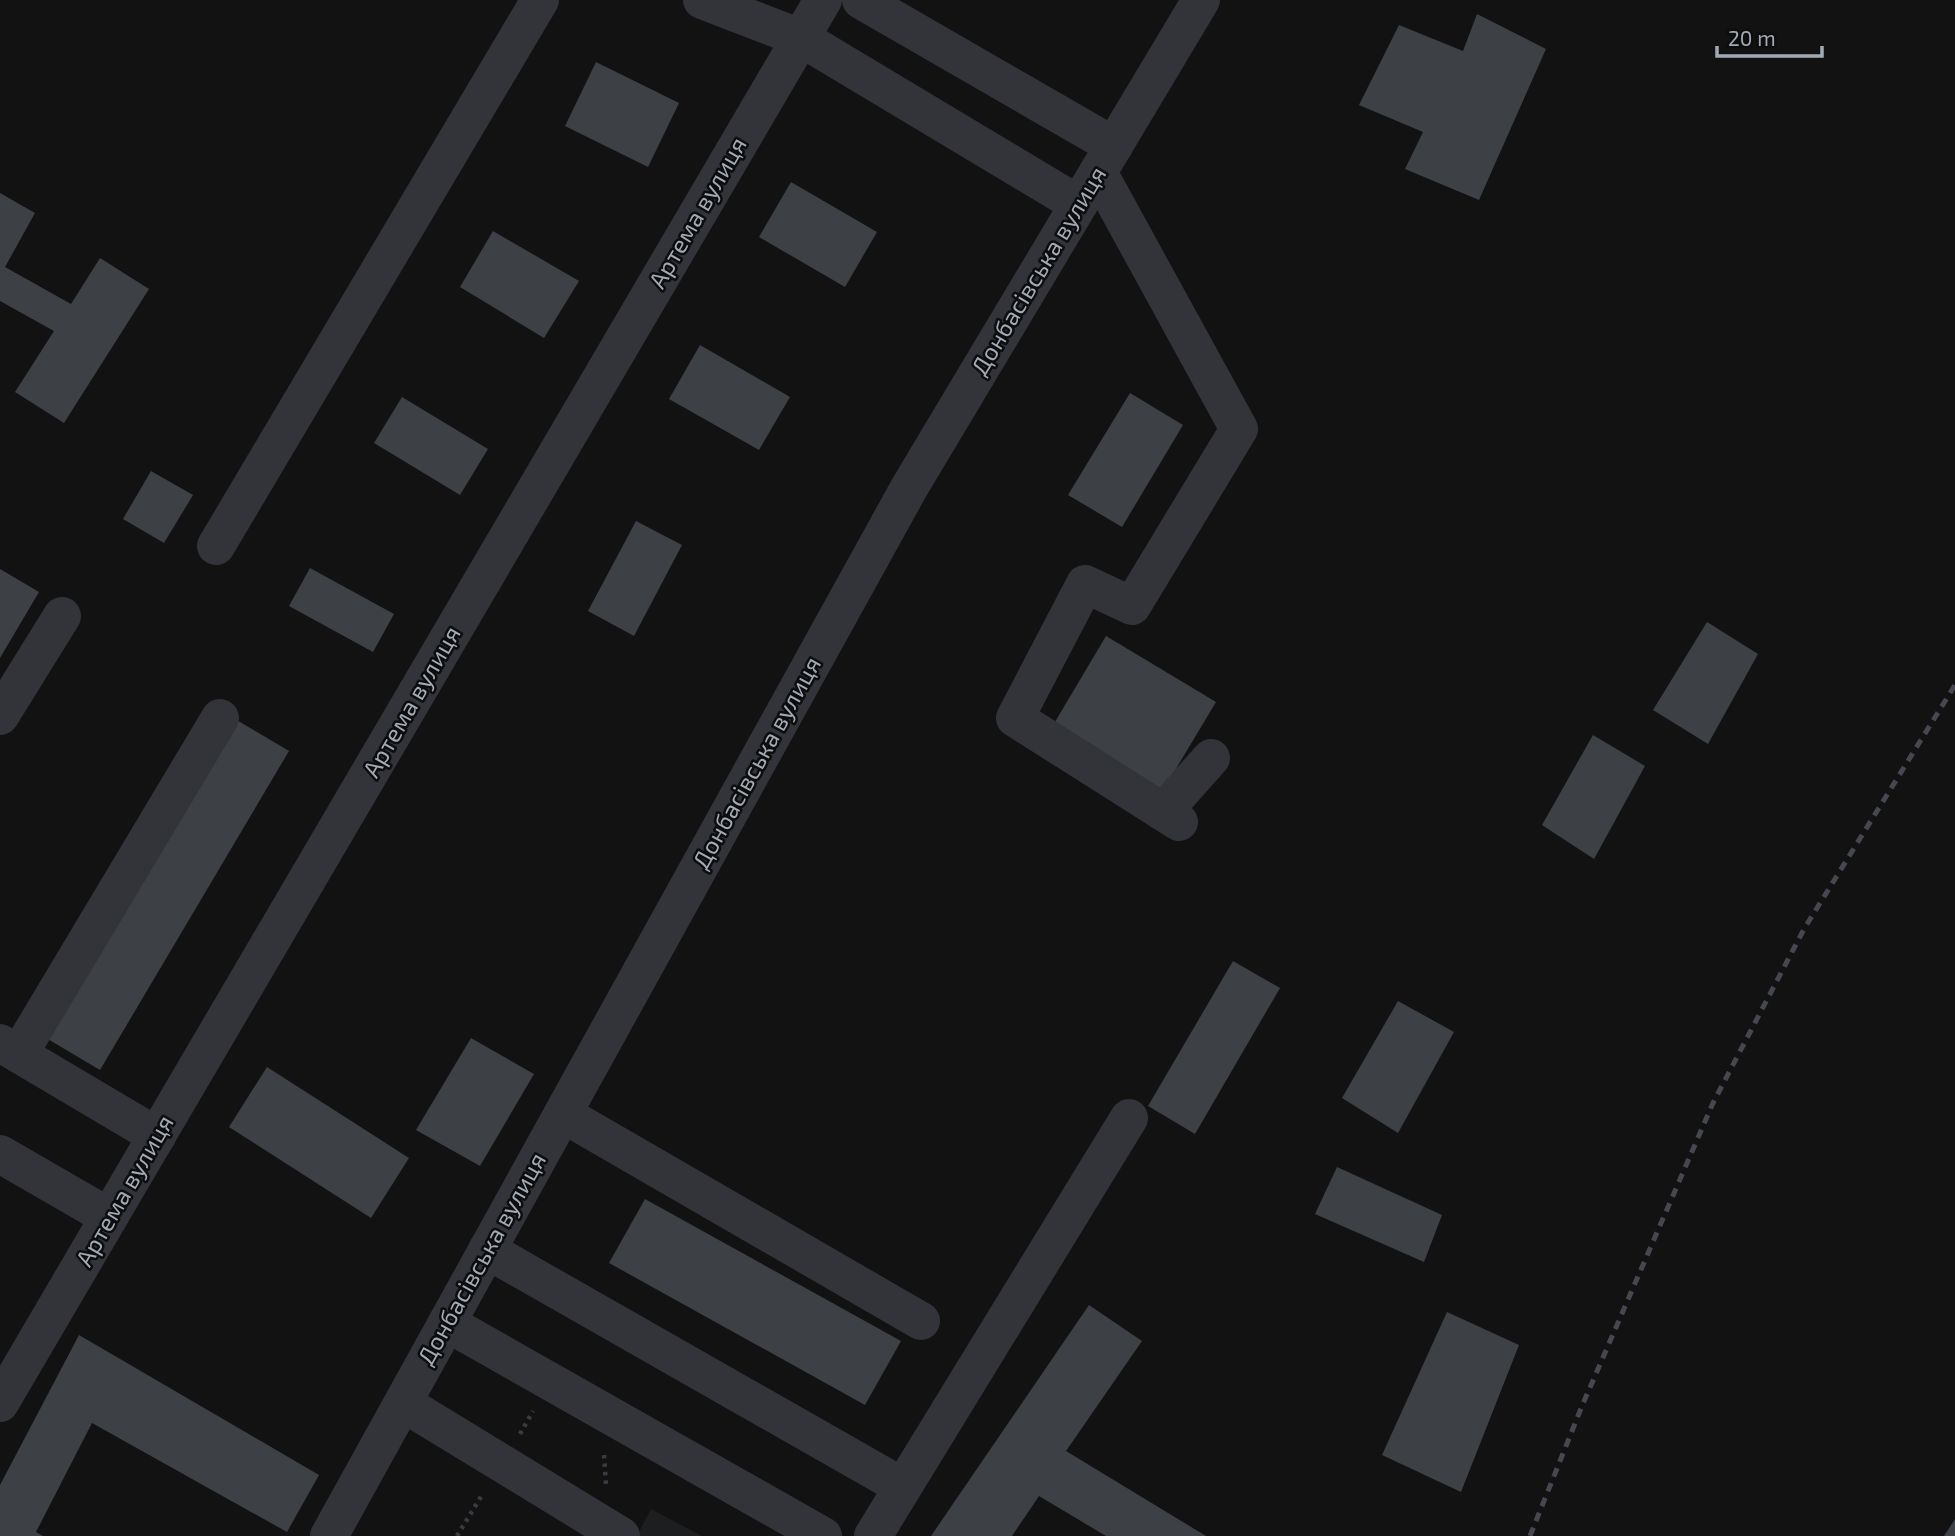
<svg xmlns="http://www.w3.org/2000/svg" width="1955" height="1536" font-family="'Exo 2',sans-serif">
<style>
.built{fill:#1d1e20}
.building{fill:#3d4044}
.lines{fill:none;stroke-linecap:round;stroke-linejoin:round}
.path{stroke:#383b40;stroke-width:4.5;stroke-dasharray:3.5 5;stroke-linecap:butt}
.minor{stroke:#323439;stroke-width:38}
.rail{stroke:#45484e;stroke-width:5;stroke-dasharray:9 7;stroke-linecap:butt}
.labels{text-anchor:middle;stroke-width:5;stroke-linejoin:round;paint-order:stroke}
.street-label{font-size:24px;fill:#a2aab5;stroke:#0d0d0e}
</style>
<rect width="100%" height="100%" fill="#121213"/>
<path class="built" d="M651 1509 702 1536H637Z"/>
<g class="building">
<path d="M1477 14 1546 49 1479 200 1405 169 1423 132 1359 105 1399 25 1463 51Z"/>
<path d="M596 62 679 103 648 167 565 126Z"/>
<path d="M791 182 877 232 845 287 759 237Z"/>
<path d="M0 193 35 213 5 267 71 304 100 258 149 289 64 423 15 392 54 331 0 301Z"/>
<path d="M493 231 579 281 544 338 460 287Z"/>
<path d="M700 345 790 397 759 450 669 399Z"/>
<path d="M1130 393 1183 425 1122 527 1068 495Z"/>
<path d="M402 397 488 449 460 495 374 443Z"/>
<path d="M151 471 193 495 164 543 123 519Z"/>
<path d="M636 521 682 545 634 636 588 611Z"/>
<path d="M310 568 394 614 373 652 289 606Z"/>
<path d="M0 569 39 592 0 658Z"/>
<path d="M1707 622 1758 654 1708 744 1653 710Z"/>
<path d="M1106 636 1216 702 1159 797 1049 732Z"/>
<path d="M230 716 289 751 100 1070 41 1035Z"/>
<path d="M1593 735 1645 766 1594 859 1542 825Z"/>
<path d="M1233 961 1280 988 1195 1134 1148 1106Z"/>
<path d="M1398 1001 1454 1032 1398 1133 1342 1098Z"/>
<path d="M471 1038 534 1074 480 1166 416 1130Z"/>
<path d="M267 1067 409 1158 371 1218 229 1127Z"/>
<path d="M1337 1167 1442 1215 1424 1262 1315 1214Z"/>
<path d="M645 1199 901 1341 865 1405 609 1263Z"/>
<path d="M1089 1305 1142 1341 1066 1451 1206 1536H1106L1039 1496 1012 1536H931Z"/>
<path d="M1447 1312 1519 1345 1461 1492 1382 1455Z"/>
<path d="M79 1335 319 1475 287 1532 92 1423 36 1532 43 1536H0V1485Z"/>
<path d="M1955 1519V1536H1944Z"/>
</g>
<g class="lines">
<g class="path">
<path d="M520 1434 533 1411"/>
<path d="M604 1455 606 1485"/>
<path d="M457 1536 482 1495"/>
</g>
<g class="minor">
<path d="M702 0 801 38 1078 204"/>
<path d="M861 0 1114 146"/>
<path d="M1098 172 1239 429 1132 606 1085 584 1015 718 1179 822"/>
<path d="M216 546 540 0"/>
<path d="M0 716 62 616"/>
<path d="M1163 812 1211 758"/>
<path d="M0 1043 157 1136"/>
<path d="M19 1054 220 718"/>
<path d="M563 1114 921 1321"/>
<path d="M0 1154 109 1217"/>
<path d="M487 1250 903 1487 873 1536"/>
<path d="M447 1323 823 1536"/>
<path d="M0 1403 823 0"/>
<path d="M403 1403 621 1536"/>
<path d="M903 1487 1129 1118"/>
<path d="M329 1536 909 488 1201 0"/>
</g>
<path class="rail" d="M1530 1536 1582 1406 1713 1103 1804 929 1955 685"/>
</g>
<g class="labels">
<g class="street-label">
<text transform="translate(698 213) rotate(-60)" y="8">Артема вулиця</text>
<text transform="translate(1039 271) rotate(-59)" y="8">Донбасівська вулиця</text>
<text transform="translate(412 702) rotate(-60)" y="8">Артема вулиця</text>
<text transform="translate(757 763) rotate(-61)" y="8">Донбасівська вулиця</text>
<text transform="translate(125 1191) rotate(-60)" y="8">Артема вулиця</text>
<text transform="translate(482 1259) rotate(-61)" y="8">Донбасівська вулиця</text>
</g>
</g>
<path d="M1717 46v10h105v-10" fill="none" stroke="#a2aab5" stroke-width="3.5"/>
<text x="1728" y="46" font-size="21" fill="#a2aab5" stroke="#0d0d0e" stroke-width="5" paint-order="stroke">20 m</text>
</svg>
